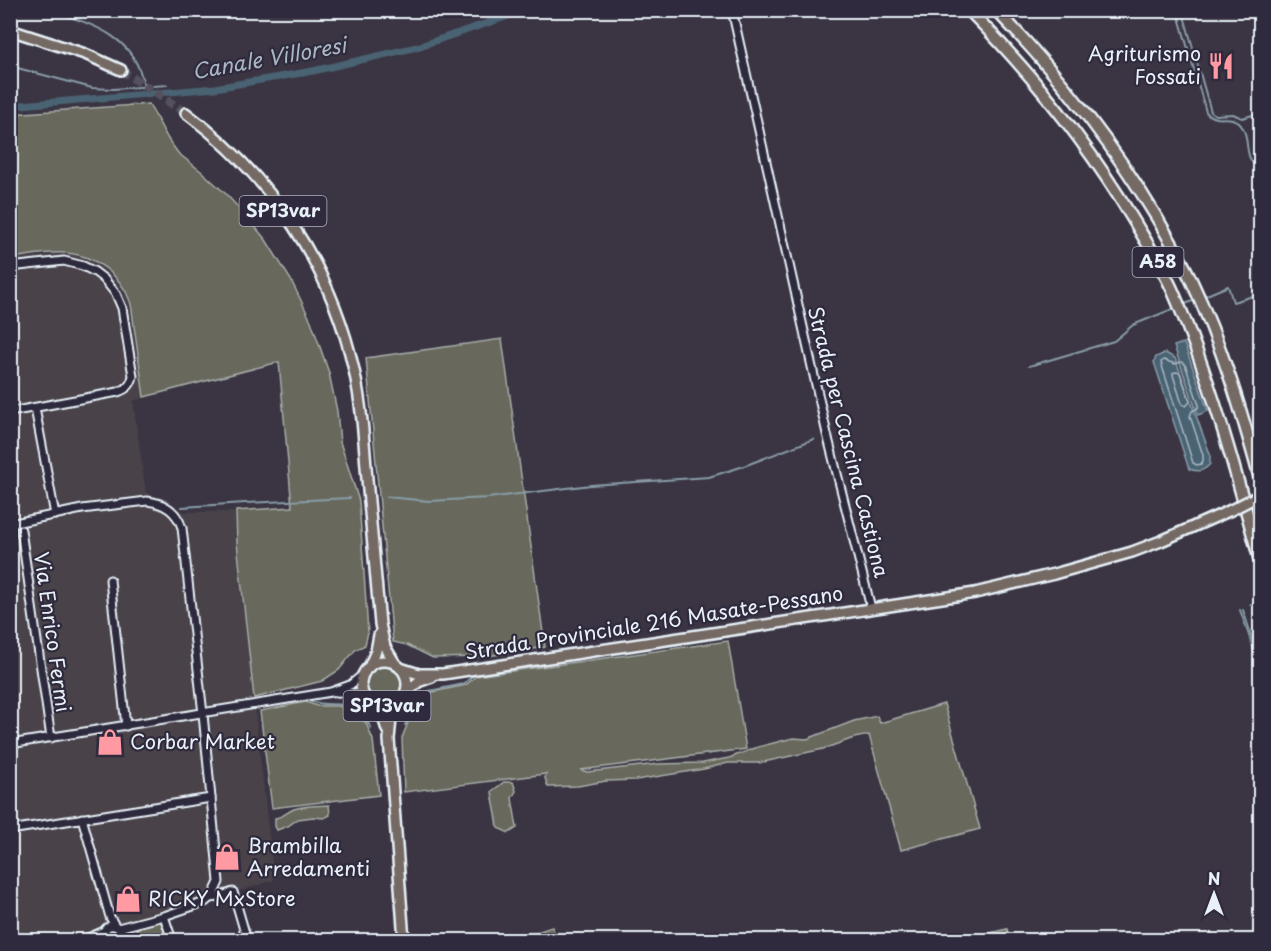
<svg xmlns="http://www.w3.org/2000/svg" width="1271" height="951" font-family="'Playpen Sans',sans-serif">
<style>
.built{fill:#4a424a}
.green{fill:#67695b;stroke:#a8adaa;stroke-width:1.5}
.water{fill:#4a6373;stroke:#899ca8;stroke-width:1.5}
.lines{fill:none;stroke-linecap:round;stroke-linejoin:round}
.shore{stroke:#a9b8c3;stroke-width:1.5}
.stream{stroke:#899ca8;stroke-width:2}
.canal{stroke:#4a6373;stroke-width:7}
.major-tunnel{stroke:#55515e;stroke-width:9;stroke-dasharray:9 4.5;stroke-linecap:butt}
.minor-casing{stroke:#e8f1f8;stroke-width:11}
.major-casing{stroke:#e8f1f8;stroke-width:14}
.highway-casing{stroke:#e8f1f8;stroke-width:15}
.minor{stroke:#2f2a3d;stroke-width:7}
.major{stroke:#756964;stroke-width:9}
.highway{stroke:#756964;stroke-width:10}
.major-bridge-casing{stroke:#e8f1f8;stroke-width:14;stroke-linecap:butt}
.major-bridge{stroke:#756964;stroke-width:9}
.labels{text-anchor:middle;stroke-width:4.5;stroke-linejoin:round;paint-order:stroke}
.shield{fill:#2f2a3d;stroke:#b0b5c0;stroke-width:1.5}
.shield-label{font-size:18px;font-weight:bold;fill:#e8f1f8}
.poi-label{font-size:20px;fill:#e8f1f8;stroke:#2f2a3d;text-anchor:start}
.street-label{font-size:20px;fill:#e8f1f8;stroke:#2f2a3d}
.water-label{font-size:21px;font-style:italic;fill:#a9b8c3;stroke:#2f2a3d}
</style>
<rect width="100%" height="100%" fill="#3b3543"/>
<filter id="ink" filterUnits="userSpaceOnUse"><feTurbulence type="fractalNoise" baseFrequency=".0167" numOctaves="2"/><feDisplacementMap in="SourceGraphic" scale="12" xChannelSelector="R" yChannelSelector="G"/><feConvolveMatrix kernelMatrix="1 2 1 2 8 2 1 2 1" color-interpolation-filters="sRGB"/></filter>
<g filter="url(#ink)">
<path class="built" d="M60 254 73 255 86 259 104 269 119 284 128 300 144 398 133 401 146 493 167 499 183 512H236V543L274 880 164 915 118 926 79 940H11L10 259Z"/>
<g class="green">
<path d="M149 104 168 139 178 153 202 172 225 193 246 216 266 240 291 280 311 321 329 373 337 411 340 442 359 501 368 632 365 645 355 650 339 670 322 681 254 698 237 543 236 511 292 507 279 362 144 397C141 376 138 354 135 333 133 322 133 311 130 301 120 274 94 255 66 253 48 251 28 256 11 258V114Z"/>
<path d="M502 339 545 647 481 657 433 658 407 645 393 642 366 358Z"/>
<path d="M728 641 746 749 580 770 587 772 659 764 703 763 729 758 758 747 793 738 807 739 854 721 877 716 880 723 944 704 980 829 901 850 869 735 854 738 823 749 759 763H728L704 769 636 780 606 781 578 786 548 787 545 778 546 774 404 792 402 738 409 720 420 701 428 693 466 685 476 676Z"/>
<circle cx="384" cy="684" r="19"/>
<path d="M306 702 317 706H338L350 709 366 723 373 740 379 795 272 808 260 711Z"/>
<path d="M504 782H513L516 791 512 798 517 828 509 833 498 828C497 815 493 803 492 791Z"/>
<path d="M329 805 330 815 324 818 313 817 298 819 288 826 277 830 275 826V818C283 817 287 812 294 809 305 805 318 806 329 805Z"/>
<path d="M160 921 164 924 169 940H130C135 925 146 925 160 921Z"/>
<path d="M552 927 554 931 549 936 526 940V934C530 932 533 934 537 932 542 931 547 928 552 927Z"/>
<path d="M1007 929 1010 940H960Z"/>
</g>
<g class="water">
<path d="M1184 343 1208 411 1198 415 1174 346Z"/>
<path d="M1165 353 1175 358 1210 454V464C1203 472 1198 472 1189 469L1154 362 1156 357Z"/>
</g>
<g class="lines">
<g class="shore">
<path d="M1164 360 1175 364 1182 362 1185 364 1199 405 1198 408 1192 411 1190 416 1203 455V461L1201 464 1197 465 1193 463 1162 366 1161 362Z"/>
<path d="M1176 372 1180 373 1190 401 1189 403 1186 406 1182 404 1173 375V373Z"/>
</g>
<g class="stream">
<path d="M48 10C92 24 135 35 144 86"/>
<path d="M1177 10 1206 112C1217 125 1230 112 1240 124 1252 137 1241 159 1260 169"/>
<path d="M1184 16 1211 112 1216 115 1233 114 1242 118 1260 113"/>
<path d="M10 66 92 88 113 89 167 85"/>
<path d="M1202 297 1228 286 1233 302 1260 294"/>
<path d="M1183 305 1197 299"/>
<path d="M1029 366 1114 341 1133 325 1175 308"/>
<path d="M387 497 429 501 488 498 591 485 709 477 744 466 814 439"/>
<path d="M182 507 245 503 350 498"/>
<path d="M1250 605 1260 602"/>
<path d="M1240 610 1260 667"/>
<path d="M1243 610 1260 662"/>
<path d="M311 701C330 709 339 698 358 713 364 718 368 721 371 728"/>
<path d="M405 725C411 713 417 699 429 691L464 684 472 676 531 667"/>
</g>
<path class="canal" d="M10 106 215 88 313 71 417 47 526 10"/>
<path class="major-tunnel" d="M121 70 186 113"/>
<defs>
<g id="minor">
<path d="M732 10 827 434 871 608"/>
<path d="M10 267 64 261 83 266 95 272 104 279 116 294 122 308 133 376C131 386 126 389 118 392L10 412"/>
<path d="M35 408 55 515"/>
<path d="M10 524 82 509 147 501C164 503 177 511 182 528L203 714 219 882 213 895 205 902 164 916 118 928"/>
<path d="M21 530 51 738"/>
<path d="M110 580 126 726"/>
<path d="M336 692 353 693 366 697"/>
<path d="M10 744 331 692 350 685 365 673"/>
<path d="M82 818 110 917 115 926"/>
<path d="M10 830 211 798"/>
<path d="M211 898 218 897 233 892 247 940"/>
<path d="M164 916 172 940"/>
<path d="M83 940 104 931"/>
<path d="M104 940C99 921 126 921 121 940"/>
</g>
<g id="major">
<path d="M10 30 85 54 121 70"/>
<path d="M186 113C271 176 331 266 354 370 362 406 364 442 367 479 371 527 376 575 380 624L385 647 396 665"/>
<circle cx="384" cy="684" r="23"/>
<path d="M369 667 376 651 379 635"/>
<path d="M400 668 419 674H443L975 593 1054 574 1132 552 1161 541 1231 510"/>
<path d="M406 694 418 682 432 677"/>
<path d="M397 702 391 719 389 739 404 940"/>
<path d="M373 703 383 717 387 730"/>
</g>
<g id="highway">
<path d="M969 10C1032 74 1088 144 1134 221 1147 243 1161 265 1172 289 1210 376 1235 469 1260 561"/>
<path d="M996 10C1057 73 1112 143 1157 218 1169 239 1182 260 1192 282 1222 345 1242 413 1260 479"/>
</g>
</defs>
<use href="#minor" class="minor-casing"/>
<use href="#major" class="major-casing"/>
<use href="#highway" class="highway-casing"/>
<use href="#minor" class="minor"/>
<use href="#major" class="major"/>
<use href="#highway" class="highway"/>
<defs>
<path id="major-bridge" d="M1231 510 1260 495"/>
</defs>
<use href="#major-bridge" class="major-bridge-casing"/>
<use href="#major-bridge" class="major-bridge"/>
</g>
</g>
<defs>
<symbol id="restaurant-bare" viewBox="-9 -9 18 18"><path d="M-5-6h1v4h1v-4h1v4h1v-4h1v5L-1.5 .5V6h-2V.5L-5-1ZM5-6V6H3V1.5H1.5Q1.5-4 5-6Z" fill="#ff9aa2" stroke="#2f2a3d" stroke-width="2.5" paint-order="stroke"/></symbol>
<symbol id="shop-bare" viewBox="-9 -9 18 18"><path d="M-5-2.5h2.3a2.7 3.5 0 0 1 5.4 0H5L5.5 6h-11ZM-1.5-2.5h3a1.5 2.3 0 0 0-3 0Z" fill="#ff9aa2" stroke="#2f2a3d" stroke-width="2.5" paint-order="stroke"/></symbol>
</defs>
<g fill-rule="evenodd">
<use href="#restaurant-bare" x="1202" y="47" width="38" height="38"/>
<use href="#shop-bare" x="91" y="723" width="38" height="38"/>
<use href="#shop-bare" x="208" y="838" width="38" height="38"/>
<use href="#shop-bare" x="109" y="880" width="38" height="38"/>
</g>
<g class="labels">
<g class="shield">
<rect x="239.5" y="196" width="87" height="30" rx="4.5"/>
<rect x="1132.5" y="247" width="51" height="30" rx="4.5"/>
<rect x="343.5" y="691" width="87" height="30" rx="4.5"/>
</g>
<g class="shield-label">
<text x="283" y="217">SP13var</text>
<text x="1158" y="268">A58</text>
<text x="387" y="712">SP13var</text>
</g>
<g class="poi-label">
<text x="1201" y="61" text-anchor="end">Agriturismo<tspan x="1201" dy="23">Fossati</tspan></text>
<text x="130" y="749">Corbar Market</text>
<text x="247" y="853">Brambilla<tspan x="247" dy="23">Arredamenti</tspan></text>
<text x="148" y="906">RICKY MxStore</text>
</g>
<g class="street-label">
<text transform="translate(848 442) rotate(76)" y="7">Strada per Cascina Castiona</text>
<text transform="translate(654 623) rotate(-9)" y="7">Strada Provinciale 216 Masate-Pessano</text>
<text transform="translate(52 632) rotate(82)" y="7">Via Enrico Fermi</text>
</g>
<g class="water-label">
<text transform="translate(269 59) rotate(-10)" y="7">Canale Villoresi</text>
</g>
</g>
<rect width="1271" height="951" fill="none" stroke="#2f2a3d" stroke-width="36"/>
<rect x="18" y="18" width="1235" height="915" fill="none" stroke="#e8f1f8" stroke-width="2" filter="url(#ink)"/>
<g transform="translate(1214 894)" stroke="#2f2a3d" stroke-width="4.5" paint-order="stroke">
<path d="M0-4.5L10 22L0 15L-10 22Z" fill="#e8f1f8"/>
<text y="-9" font-size="16" font-weight="bold" text-anchor="middle" fill="#e8f1f8">N</text>
</g>
</svg>
